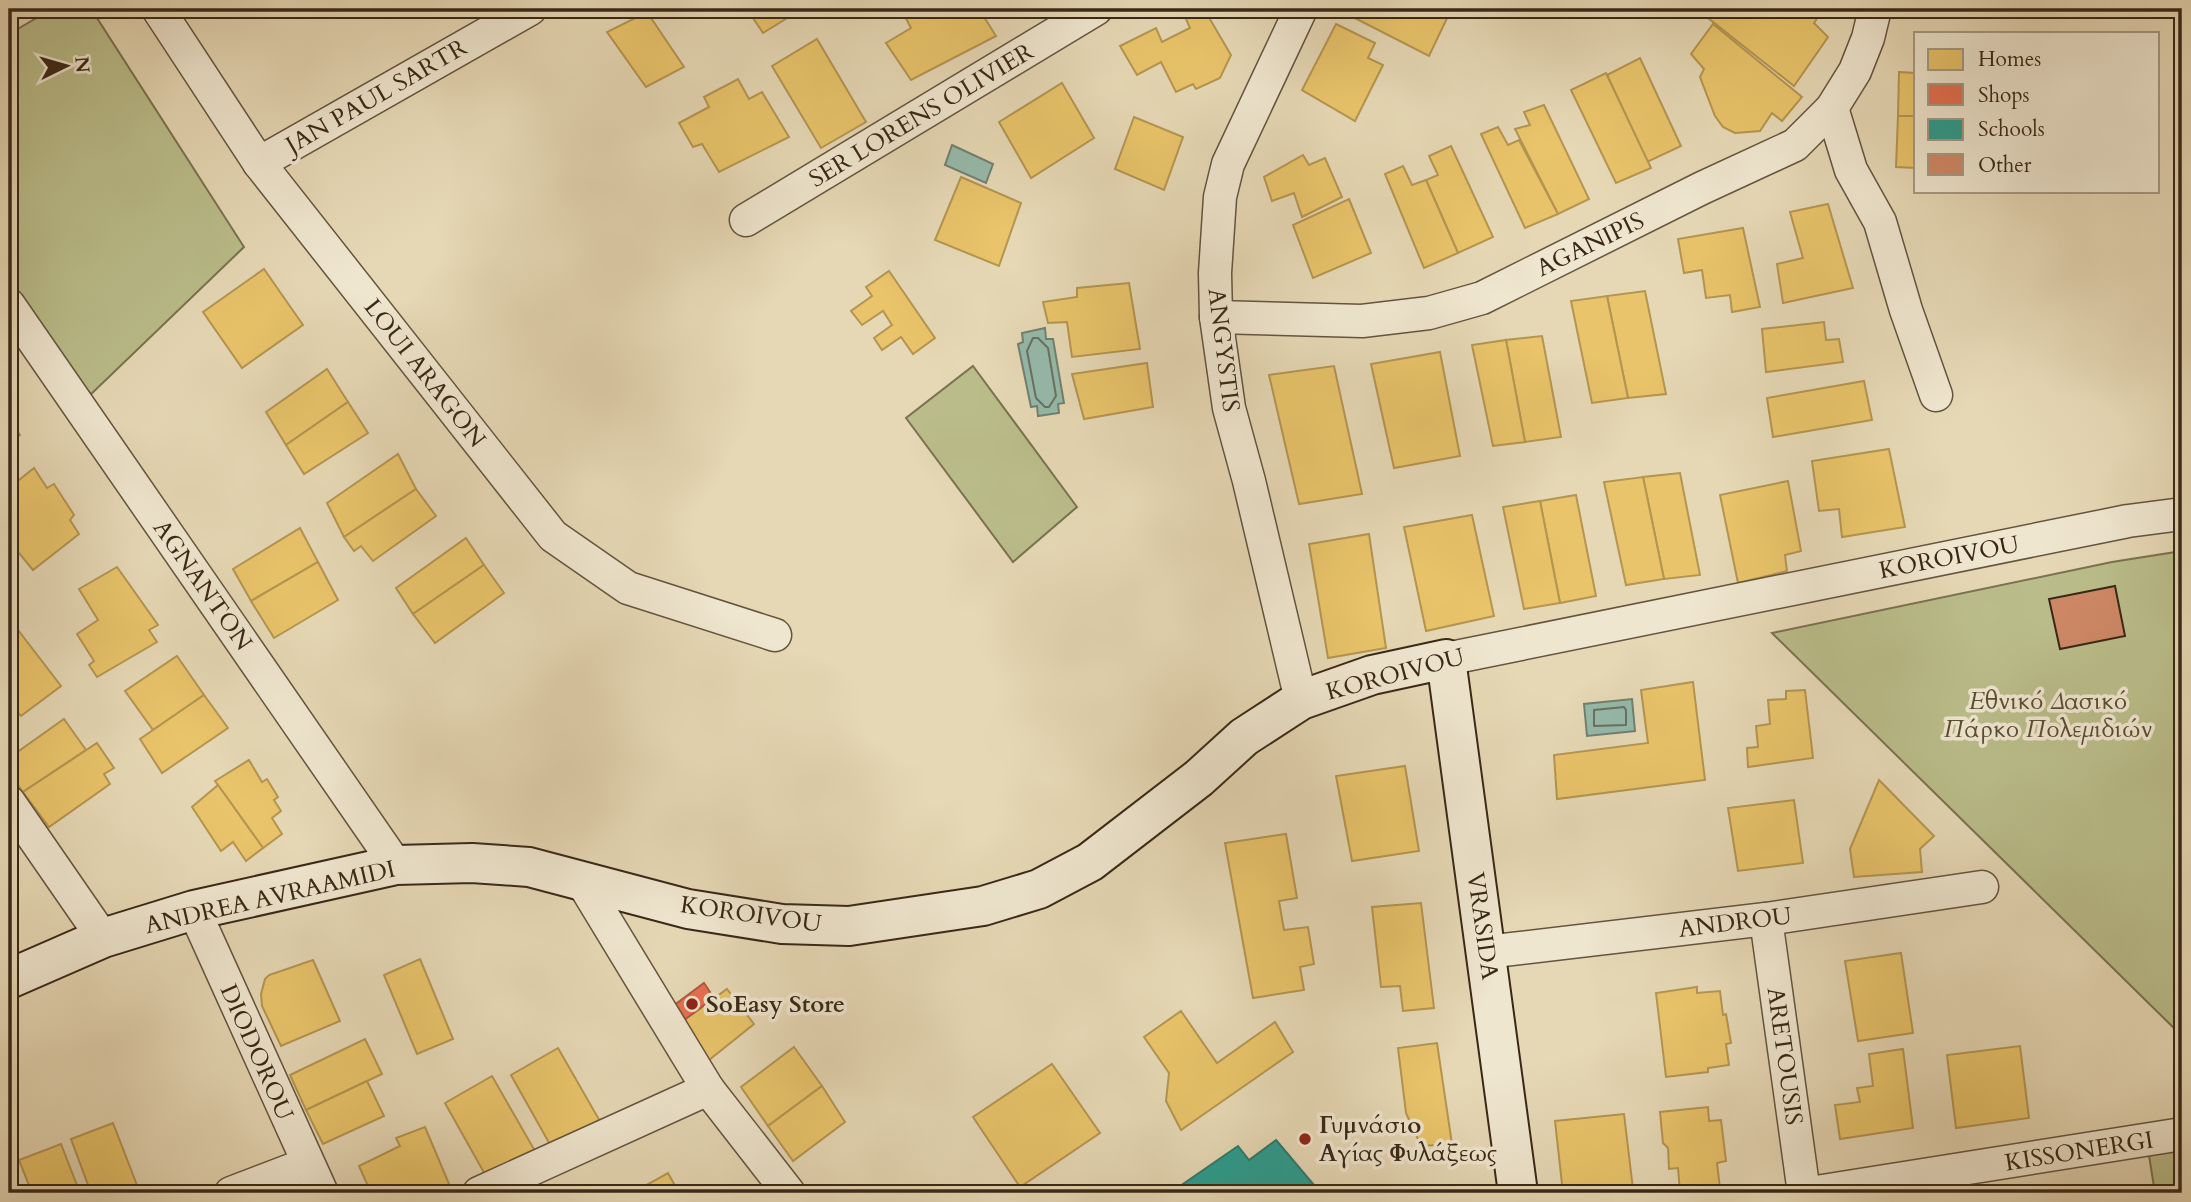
<svg xmlns="http://www.w3.org/2000/svg" width="2191" height="1202" font-family="Cardo,serif">
<style>
.green{fill:#babd8a;stroke:#7a7250;stroke-width:2}
.water{fill:#96baab;stroke:#718070;stroke-width:2}
.homes{fill:#e9c46a;stroke:#b49551;stroke-width:2}
.shops{fill:#e76f51;stroke:#b35a40;stroke-width:2}
.schools{fill:#2a9d8f;stroke:#2e7a6b;stroke-width:2}
.lines{fill:none;stroke-linecap:round;stroke-linejoin:round}
.shore{stroke:#687161;stroke-width:2}
.building{fill:#ce8865;stroke:#392817;stroke-width:2}
.street-casing{stroke:#64543e;stroke-width:35}
.secondary-casing{stroke:#392817;stroke-width:42}
.street{stroke:#efe6cf;stroke-width:32}
.secondary{stroke:#efe6cf;stroke-width:38}
.poi-dot{fill:#8f2418;stroke:#efe6cf;stroke-width:2.5}
.labels{text-anchor:middle;stroke-width:7;stroke-linejoin:round;paint-order:stroke}
.street-label{font-size:24px;fill:#392817;stroke:#efe6cf}
.park-label{font-size:24px;font-style:italic;fill:#594d34;stroke:#efe6cf}
.poi-label{font-size:24px;font-weight:bold;fill:#392817;stroke:#efe6cf;text-anchor:start}
</style>
<rect width="100%" height="100%" fill="#e6d8b5"/>
<filter id="stains"><feTurbulence type="fractalNoise" baseFrequency=".00286" numOctaves="4"/><feColorMatrix values="0 0 0 0 .2 0 0 0 0 .09 0 0 0 0 .02 0 0 0 .5 -.17"/></filter>
<radialGradient id="worn" r=".72"><stop offset=".6" stop-color="#630" stop-opacity="0"/><stop offset="1" stop-color="#630" stop-opacity=".3"/></radialGradient>
<g class="green">
<path d="M52 9H70L95 15 244 247 86 399 9 291V34Z"/>
<path d="M973 366 1077 507 1013 562 906 418Z"/>
<path d="M2182 551V1036L1772 633 2112 562Z"/>
<path d="M2182 1138V1193H2155L2147 1143Z"/>
</g>
<g class="water">
<path d="M952 145 993 164 986 183 945 165Z"/>
<path d="M1045 328 1046 339H1053L1064 403 1058 404 1059 413 1038 416 1037 406 1031 407 1018 344 1023 342 1022 333Z"/>
<path d="M1632 699 1635 731 1587 736 1584 704Z"/>
</g>
<g class="homes">
<path d="M747 9H795L797 12 763 33Z"/>
<path d="M901 9H979L996 36 911 80 886 43 911 28Z"/>
<path d="M1190 9H1204L1231 55 1220 78 1196 89 1193 84 1176 92 1161 62 1137 75 1120 46 1156 28 1162 42 1190 28 1183 12Z"/>
<path d="M1345 9H1444L1450 12 1429 56 1343 12Z"/>
<path d="M1715 9H1823L1814 23 1828 37 1794 86 1708 18Z"/>
<path d="M647 12 684 67 646 87 607 32Z"/>
<path d="M1336 24 1375 43 1368 58 1383 65 1355 121 1302 90Z"/>
<path d="M1713 24 1802 97 1782 121 1772 113 1760 131 1735 133 1723 127 1715 116 1700 77 1704 69 1691 54Z"/>
<path d="M817 39 866 122 821 148 772 66Z"/>
<path d="M1640 58 1681 146 1647 162 1607 75Z"/>
<path d="M1899 72 1916 73V116H1898Z"/>
<path d="M1606 73 1651 168 1616 183 1571 90Z"/>
<path d="M738 79 749 99 762 92 789 137 719 172 702 144 693 147 679 123 709 107 704 97Z"/>
<path d="M1062 83 1094 138 1031 178 999 122Z"/>
<path d="M1544 105 1589 199 1558 214 1515 129 1530 125 1524 112Z"/>
<path d="M1898 116H1916V168L1896 167Z"/>
<path d="M1134 117 1183 137 1164 190 1115 169Z"/>
<path d="M1498 127 1508 145 1519 140 1558 214 1525 228 1481 134Z"/>
<path d="M1451 146 1493 237 1458 253 1426 180 1438 175 1429 156Z"/>
<path d="M1303 155 1309 165 1325 158 1342 197 1302 217 1294 193 1272 201 1264 177Z"/>
<path d="M1403 166 1412 185 1426 180 1458 253 1424 268 1385 174Z"/>
<path d="M961 177 1021 203 999 266 935 240Z"/>
<path d="M1349 199 1371 253 1313 278 1293 225Z"/>
<path d="M1828 204 1853 288 1783 303 1777 264 1803 258 1790 212Z"/>
<path d="M1743 228 1760 307 1732 312 1730 295 1706 298 1702 270 1684 273 1678 239Z"/>
<path d="M264 269 303 325 242 368 203 312Z"/>
<path d="M889 271 935 338 913 354 901 337 882 350 874 338 892 325 883 311 862 325 851 311 872 296 866 287Z"/>
<path d="M1129 283 1140 349 1072 357 1067 322 1048 323 1043 302 1077 297V288Z"/>
<path d="M1645 291 1666 394 1628 398 1607 296Z"/>
<path d="M1607 296 1628 398 1592 403 1571 301Z"/>
<path d="M1824 322 1826 340 1839 339 1843 362 1766 372 1762 329Z"/>
<path d="M1542 336 1561 437 1525 442 1506 340Z"/>
<path d="M1506 340 1525 442 1493 446 1472 345Z"/>
<path d="M1440 352 1460 456 1394 468 1371 364Z"/>
<path d="M1147 363 1153 407 1084 419 1072 374Z"/>
<path d="M1334 366 1362 494 1299 504 1269 375Z"/>
<path d="M327 369 348 402 286 445 266 412Z"/>
<path d="M1864 381 1872 420 1773 437 1767 398Z"/>
<path d="M348 402 368 433 304 474 286 445Z"/>
<path d="M9 419 20 435 9 443Z"/>
<path d="M1889 449 1905 527 1842 537 1839 509 1819 511 1812 461Z"/>
<path d="M398 454 416 489 344 537 327 503Z"/>
<path d="M34 468 47 488 54 484 74 515 70 520 79 534 33 570 9 541V488Z"/>
<path d="M1680 473 1700 575 1664 579 1643 477Z"/>
<path d="M1643 477 1664 579 1626 585 1604 482Z"/>
<path d="M1788 481 1801 551 1785 555 1787 571 1738 583 1720 495Z"/>
<path d="M416 489 436 516 373 561 361 546 354 551 344 537Z"/>
<path d="M1576 495 1596 596 1560 603 1540 501Z"/>
<path d="M1540 501 1560 603 1524 609 1503 507Z"/>
<path d="M1472 515 1494 616 1426 631 1404 527Z"/>
<path d="M300 528 318 562 251 601 233 569Z"/>
<path d="M1369 534 1386 648 1328 658 1309 544Z"/>
<path d="M466 538 484 565 413 614 396 588Z"/>
<path d="M318 562 338 600 274 638 251 601Z"/>
<path d="M484 565 504 593 435 643 413 614Z"/>
<path d="M117 567 158 625 149 630 157 642 97 677 89 665 94 661 77 634 98 620 79 589Z"/>
<path d="M15 626 61 686 21 716 9 703V631Z"/>
<path d="M177 656 204 695 153 730 125 691Z"/>
<path d="M1693 682 1705 780 1557 799 1554 755 1648 743 1641 690Z"/>
<path d="M1805 690 1813 758 1748 767 1747 748 1758 747 1756 726 1770 724 1768 700 1786 699V691Z"/>
<path d="M204 695 228 728 162 773 140 739Z"/>
<path d="M64 719 86 750 23 792 9 773V758Z"/>
<path d="M97 743 114 768 104 774 110 784 49 827 23 792Z"/>
<path d="M249 760 262 782 267 779 278 797 274 800 281 811 272 818 282 834 263 848 215 781Z"/>
<path d="M1405 766 1419 851 1352 861 1336 776Z"/>
<path d="M1879 780 1934 836 1920 849 1922 872 1854 877 1850 849Z"/>
<path d="M218 785 263 848 246 861 233 842 221 851 192 807Z"/>
<path d="M1794 800 1803 863 1738 871 1728 808Z"/>
<path d="M1286 834 1297 898 1279 901 1284 930 1308 927 1314 964 1300 967 1304 990 1253 998 1225 843Z"/>
<path d="M1421 903 1434 1008 1403 1011 1400 986 1381 987 1372 907Z"/>
<path d="M1901 953 1913 1033 1858 1041 1845 961Z"/>
<path d="M420 959 453 1039 417 1054 384 975Z"/>
<path d="M313 960 340 1021 281 1046 262 1006 261 994 265 979 269 975Z"/>
<path d="M1697 987V993L1720 991 1723 1015 1726 1014 1731 1043 1726 1044 1729 1065 1708 1068V1072L1666 1077 1656 993Z"/>
<path d="M727 989 754 1024 709 1060 680 1023Z"/>
<path d="M1181 1011 1217 1063 1275 1022 1293 1052 1181 1130 1166 1101 1169 1073 1144 1037Z"/>
<path d="M365 1039 382 1074 306 1110 290 1075Z"/>
<path d="M1437 1043 1452 1144 1421 1146 1406 1113 1398 1048Z"/>
<path d="M2020 1046 2029 1118 1956 1128 1947 1055Z"/>
<path d="M794 1047 822 1086 768 1126 741 1087Z"/>
<path d="M558 1048 601 1123 553 1150 511 1075Z"/>
<path d="M1903 1049 1913 1128 1840 1139 1835 1105 1860 1102 1857 1088 1873 1086 1869 1054Z"/>
<path d="M1052 1064 1100 1133 1020 1187 973 1117Z"/>
<path d="M492 1076 535 1151 487 1178 445 1103Z"/>
<path d="M367 1081 384 1116 323 1144 306 1110Z"/>
<path d="M822 1086 845 1122 793 1161 768 1126Z"/>
<path d="M1708 1107 1709 1121 1721 1120 1726 1161 1717 1163 1720 1188 1680 1192 1678 1168 1669 1169 1668 1148 1663 1143 1660 1112Z"/>
<path d="M1624 1114 1633 1189 1592 1193H1563L1555 1121Z"/>
<path d="M113 1123 140 1193H91L71 1139Z"/>
<path d="M425 1127 452 1191 448 1193H371L359 1166 400 1146 396 1138Z"/>
<path d="M61 1144 80 1193H32L19 1160Z"/>
<path d="M668 1173 679 1193H642L639 1189Z"/>
</g>
<path class="shops" d="M704 983 714 998 680 1023 669 1009Z"/>
<path class="schools" d="M1276 1140 1319 1191 1315 1193H1170L1238 1146 1249 1160Z"/>
<g class="lines">
<g class="shore">
<path d="M1033 338H1038L1048 348 1056 396 1049 407H1045L1036 398 1027 351Z"/>
<path d="M1624 707 1626 710V725L1594 726V710Z"/>
</g>
</g>
<path class="building" d="M2115 586 2125 636 2060 649 2049 599Z"/>
<g class="lines">
<defs>
<g id="street">
<path d="M158 9 259 163 553 536 628 588 775 635"/>
<path d="M1301 9 1228 164 1220 197 1215 273 1216 317 1229 408 1249 481 1301 700"/>
<path d="M1832 108 1851 170 1880 222 1906 310 1936 395"/>
<path d="M259 163 530 9"/>
<path d="M746 220 1096 9"/>
<path d="M9 305 396 865"/>
<path d="M1216 317 1362 321 1429 313 1482 298 1702 188 1795 145 1832 108 1855 71 1868 38 1875 9"/>
<path d="M1446 659 2128 521 2182 514"/>
<path d="M9 802 103 938"/>
<path d="M581 880 708 1089 789 1193"/>
<path d="M194 910 322 1193"/>
<path d="M1766 919 1804 1193"/>
<path d="M1486 952 1766 919 1982 887"/>
<path d="M231 1193 307 1164"/>
<path d="M479 1193 708 1089"/>
<path d="M1810 1193 2182 1134"/>
</g>
<path id="secondary" d="M9 979 103 938 194 910 396 865 472 863 529 867 688 909 782 924 849 926 983 906 1039 889 1090 862 1199 778 1244 737 1301 700 1372 675 1446 659 1518 1193"/>
</defs>
<use href="#street" class="street-casing"/>
<use href="#secondary" class="secondary-casing"/>
<use href="#street" class="street"/>
<use href="#secondary" class="secondary"/>
</g>
<g class="poi-dot">
<circle cx="692" cy="1004" r="7"/>
<circle cx="1305" cy="1139" r="7"/>
</g>
<g class="labels">
<g class="street-label">
<text transform="translate(376 96) rotate(-30)" y="8">JAN PAUL SARTR</text>
<text transform="translate(921 115) rotate(-31)" y="8">SER LORENS OLIVIER</text>
<text transform="translate(1590 244) rotate(-26)" y="8">AGANIPIS</text>
<text transform="translate(1224 350) rotate(83)" y="8">ANGYSTIS</text>
<text transform="translate(425 373) rotate(52)" y="8">LOUI ARAGON</text>
<text transform="translate(1949 557) rotate(-11)" y="8">KOROIVOU</text>
<text transform="translate(203 585) rotate(55)" y="8">AGNANTON</text>
<text transform="translate(1395 674) rotate(-15)" y="8">KOROIVOU</text>
<text transform="translate(270 897) rotate(-13)" y="8">ANDREA AVRAAMIDI</text>
<text transform="translate(751 914) rotate(8)" y="8">KOROIVOU</text>
<text transform="translate(1735 922) rotate(-7)" y="8">ANDROU</text>
<text transform="translate(1483 926) rotate(82)" y="8">VRASIDA</text>
<text transform="translate(257 1052) rotate(66)" y="8">DIODOROU</text>
<text transform="translate(1785 1056) rotate(82)" y="8">ARETOUSIS</text>
<text transform="translate(2079 1151) rotate(-9)" y="8">KISSONERGI</text>
</g>
<g class="park-label">
<text x="2048" y="709">Εθνικό Δασικό<tspan x="2048" dy="28">Πάρκο Πολεμιδιών</tspan></text>
</g>
<g class="poi-label">
<text x="706" y="1012">SoEasy Store</text>
<text x="1319" y="1133">Γυμνάσιο<tspan x="1319" dy="28">Αγίας Φυλάξεως</tspan></text>
</g>
</g>
<rect width="2191" height="1202" fill="none" stroke="#e6d8b5" stroke-width="35"/>
<rect x="10" y="10" width="2170" height="1181" fill="none" stroke="#392817" stroke-width="3.5"/>
<rect x="18" y="18" width="2156" height="1167" fill="none" stroke="#392817" stroke-width="2"/>
<rect x="1914" y="32" width="245" height="161" fill="#efe6cf" stroke="#a69a85" stroke-width="2"/>
<rect x="1928" y="49" width="35" height="21" fill="#e9c46a" stroke="#a69a85" stroke-width="2"/>
<text x="1978" y="66" font-size="21" fill="#392817">Homes</text>
<rect x="1928" y="84" width="35" height="21" fill="#e76f51" stroke="#a69a85" stroke-width="2"/>
<text x="1978" y="102" font-size="21" fill="#392817">Shops</text>
<rect x="1928" y="119" width="35" height="21" fill="#2a9d8f" stroke="#a69a85" stroke-width="2"/>
<text x="1978" y="136" font-size="21" fill="#392817">Schools</text>
<rect x="1928" y="154" width="35" height="21" fill="#ce8865" stroke="#a69a85" stroke-width="2"/>
<text x="1978" y="172" font-size="21" fill="#392817">Other</text>
<g transform="translate(66 66) rotate(85)" stroke="#efe6cf" stroke-width="5" paint-order="stroke">
<path d="M0-5L12 26L0 18L-12 26Z" fill="#392817"/>
<text y="-10" font-size="19" font-weight="bold" text-anchor="middle" fill="#392817">N</text>
</g>
<rect width="100%" height="100%" filter="url(#stains)"/>
<rect width="100%" height="100%" fill="url(#worn)"/>
</svg>
